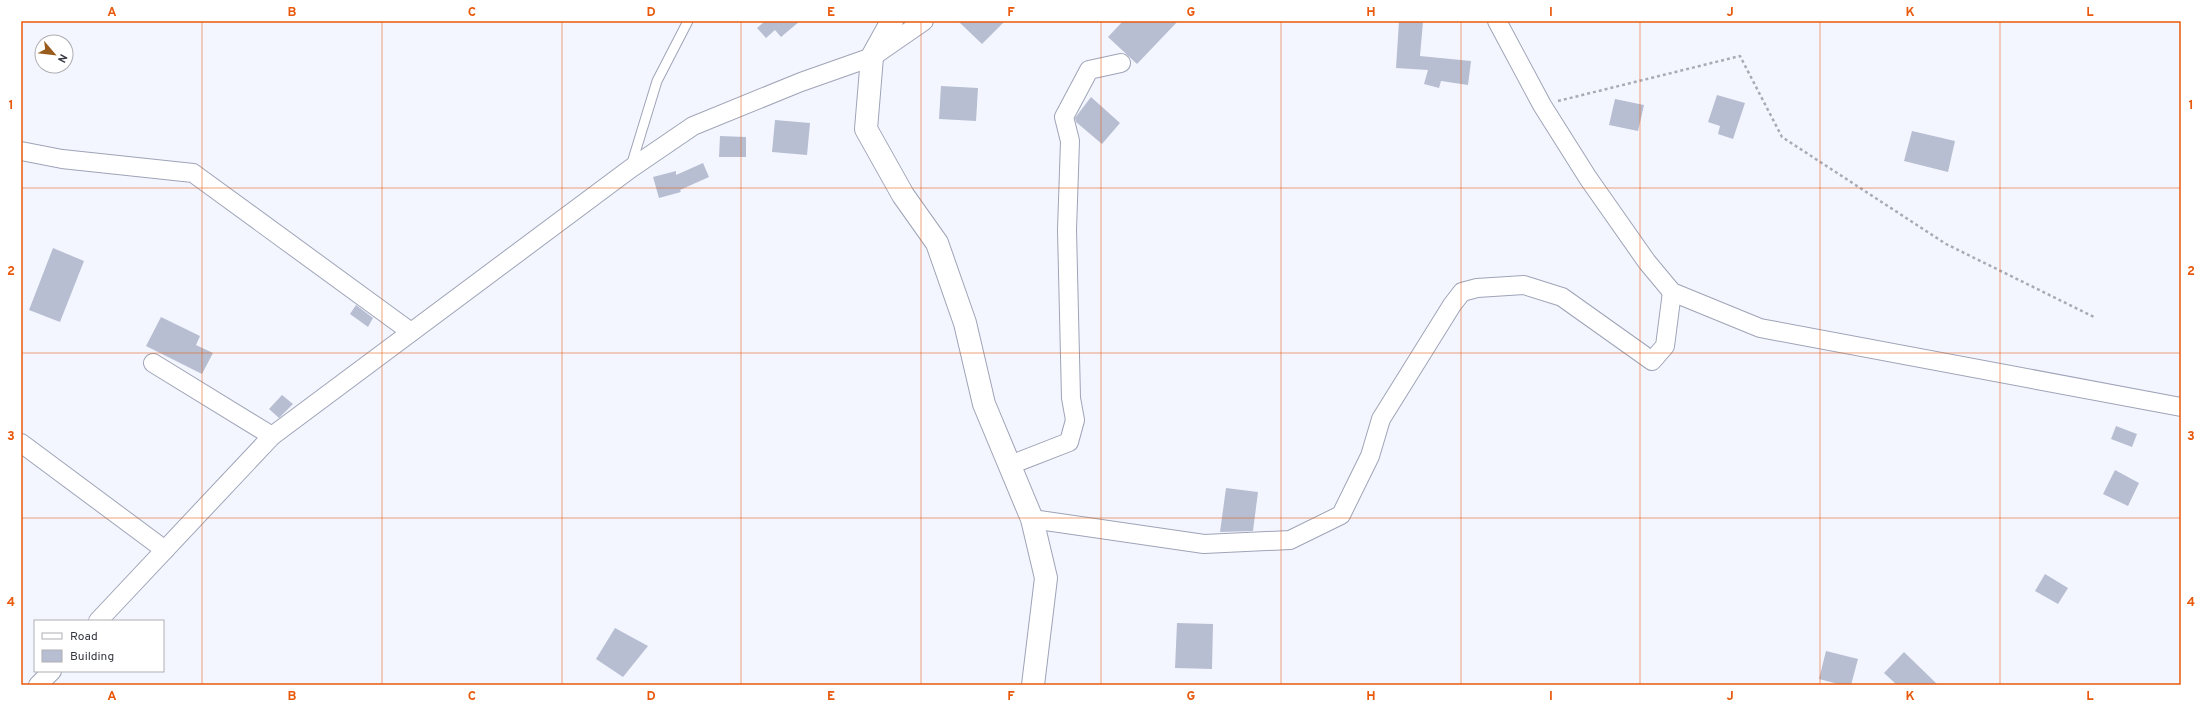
<svg xmlns="http://www.w3.org/2000/svg" width="2202" height="706" font-family="Overpass,sans-serif">
<style>
.building{fill:#b7bed2}
.lines{fill:none;stroke-linecap:round;stroke-linejoin:round}
.lane-casing{stroke:#9ea4b7;stroke-width:11}
.street-casing{stroke:#9ea4b7;stroke-width:20}
.secondary-casing{stroke:#9ea4b7;stroke-width:24}
.path{stroke:#a9abb4;stroke-width:2.5;stroke-dasharray:3 3;stroke-linecap:butt}
.lane{stroke:#fff;stroke-width:9}
.street{stroke:#fff;stroke-width:18}
.secondary{stroke:#fff;stroke-width:22}
.grid{fill:none;stroke:#e8590c;stroke-width:1;stroke-opacity:0.55}
.neatline{fill:none;stroke:#e8590c;stroke-width:1.5}
.grid-label{font-size:13px;text-anchor:middle;font-weight:bold;fill:#e8590c}
</style>
<rect width="100%" height="100%" fill="#f4f6ff"/>
<g class="building">
<path d="M765 21H800L781 37 775 30 766 38 757 28Z"/>
<path d="M958 21H1005L982 44Z"/>
<path d="M1123 21H1178L1137 64 1108 37Z"/>
<path d="M1399 21 1423 22 1420 56 1471 61 1468 85 1441 81 1439 88 1424 84 1428 70 1396 68Z"/>
<path d="M941 86 978 88 976 121 939 119Z"/>
<path d="M1717 95 1745 103 1733 139 1718 134 1720 126 1708 122Z"/>
<path d="M1091 97 1120 123 1102 144 1076 122 1075 118Z"/>
<path d="M1615 99 1644 105 1638 131 1609 125Z"/>
<path d="M775 120 810 123 807 155 772 152Z"/>
<path d="M1912 131 1955 141 1948 172 1904 161Z"/>
<path d="M720 136 746 137V157H719Z"/>
<path d="M703 163 709 177 680 190 681 192 659 198 653 177 676 171V175Z"/>
<path d="M53 248 84 261 60 322 29 310Z"/>
<path d="M356 305 373 318 368 327 350 314Z"/>
<path d="M161 317 200 336 196 345 213 353 202 374 146 346Z"/>
<path d="M282 395 293 404 279 418 269 409Z"/>
<path d="M2116 426 2137 434 2132 447 2111 439Z"/>
<path d="M2115 470 2139 483 2128 506 2103 494Z"/>
<path d="M1226 488 1258 492 1253 531 1220 532Z"/>
<path d="M2045 574 2068 588 2058 604 2035 591Z"/>
<path d="M1177 623 1213 624 1212 669 1175 668Z"/>
<path d="M615 628 648 646 623 677 596 659Z"/>
<path d="M1826 651 1858 659 1851 685H1842L1819 679Z"/>
<path d="M1904 652 1938 685H1897L1884 673Z"/>
</g>
<g class="lines">
<defs>
<path id="lane" d="M631 166 657 81 688 21"/>
<g id="street">
<path d="M1497 21 1542 105 1588 178 1647 262 1672 292 1760 328 2181 407"/>
<path d="M21 151 62 159 193 173 411 332"/>
<path d="M153 363 272 436"/>
<path d="M21 443 165 550"/>
<path d="M1010 465 1069 442 1075 420 1071 398 1067 230 1070 141 1064 117 1089 70 1121 63"/>
<path d="M1032 519 1204 544 1290 540 1341 515 1370 456 1381 419 1452 305 1462 292 1477 288 1524 285 1562 297 1652 361 1665 346 1672 292"/>
<path d="M98 621 272 436 630 169 693 126 801 82 872 57 924 21"/>
<path d="M38 685 52 671"/>
</g>
<path id="secondary" d="M892 21 872 57 866 129 903 195 937 243 965 323 984 404 1032 519 1046 578 1033 685"/>
</defs>
<use href="#lane" class="lane-casing"/>
<use href="#street" class="street-casing"/>
<use href="#secondary" class="secondary-casing"/>
<path class="path" d="M1558 101 1740 56 1782 137 1946 244 2094 317"/>
<use href="#lane" class="lane"/>
<use href="#street" class="street"/>
<use href="#secondary" class="secondary"/>
</g>
<path class="grid" d="M202 21V685M382 21V685M562 21V685M741 21V685M921 21V685M1101 21V685M1281 21V685M1461 21V685M1640 21V685M1820 21V685M2000 21V685M21 188H2181M21 353H2181M21 518H2181"/>
<rect width="2202" height="706" fill="none" stroke="#ffffff" stroke-width="44"/>
<rect x="34" y="620" width="130" height="52" fill="#ffffff" stroke="#afafb3"/>
<rect x="42" y="633" width="20" height="6" fill="#ffffff" stroke="#afafb3"/>
<text x="70" y="640" font-size="12" fill="#363841">Road</text>
<rect x="42" y="650" width="20" height="12" fill="#b7bed2" stroke="#afafb3"/>
<text x="70" y="660" font-size="12" fill="#363841">Building</text>
<g transform="translate(54 54) rotate(118)"><circle r="19" fill="#ffffff" stroke="#afafb3"/>
<path d="M0-3L7 15L0 10L-7 15Z" fill="#985c1d"/>
<text y="-6" font-size="11" font-weight="bold" text-anchor="middle" fill="#363841">N</text>
</g>
<rect x="22" y="22" width="2158" height="662" class="neatline"/>
<g class="grid-label">
<text x="112" y="16">A</text>
<text x="292" y="16">B</text>
<text x="472" y="16">C</text>
<text x="651" y="16">D</text>
<text x="831" y="16">E</text>
<text x="1011" y="16">F</text>
<text x="1191" y="16">G</text>
<text x="1371" y="16">H</text>
<text x="1551" y="16">I</text>
<text x="1730" y="16">J</text>
<text x="1910" y="16">K</text>
<text x="2090" y="16">L</text>
<text x="11" y="109">1</text>
<text x="2191" y="109">1</text>
<text x="11" y="275">2</text>
<text x="2191" y="275">2</text>
<text x="11" y="440">3</text>
<text x="2191" y="440">3</text>
<text x="11" y="606">4</text>
<text x="2191" y="606">4</text>
<text x="112" y="700">A</text>
<text x="292" y="700">B</text>
<text x="472" y="700">C</text>
<text x="651" y="700">D</text>
<text x="831" y="700">E</text>
<text x="1011" y="700">F</text>
<text x="1191" y="700">G</text>
<text x="1371" y="700">H</text>
<text x="1551" y="700">I</text>
<text x="1730" y="700">J</text>
<text x="1910" y="700">K</text>
<text x="2090" y="700">L</text>
</g>
</svg>
